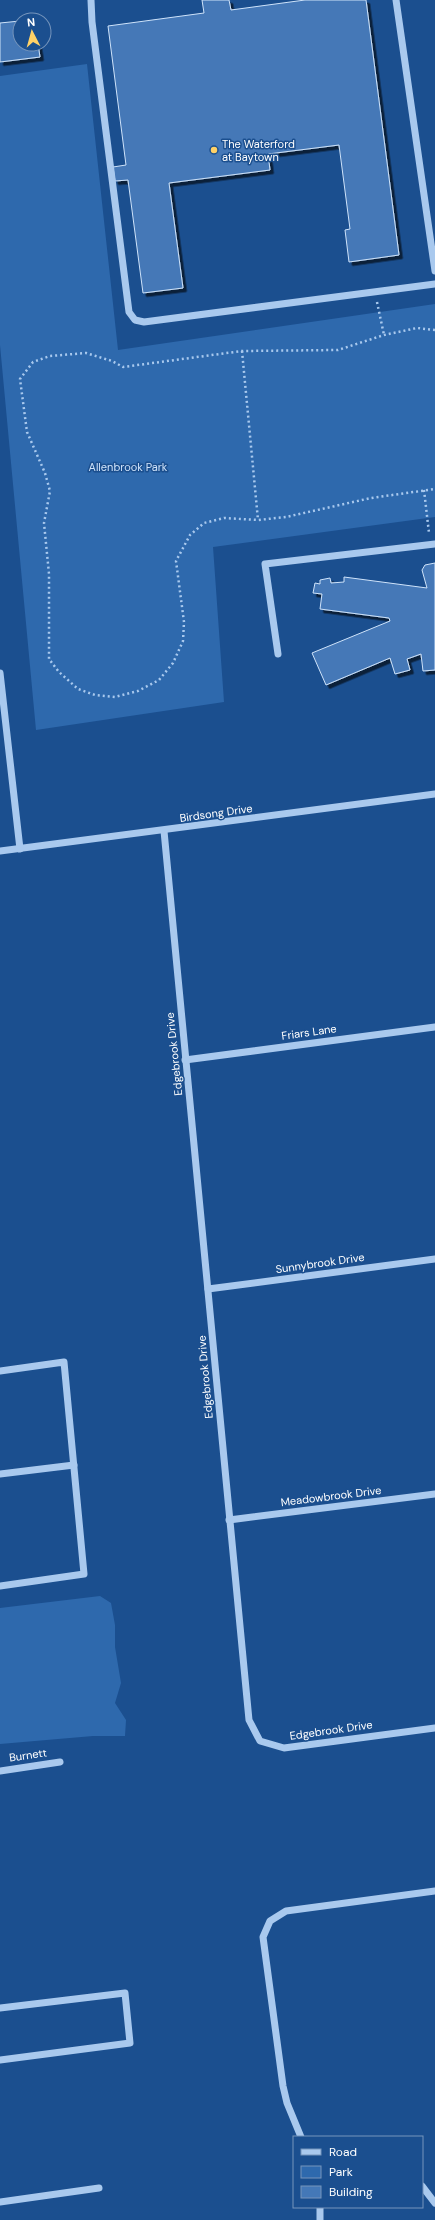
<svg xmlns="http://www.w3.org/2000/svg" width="435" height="2220" font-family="'DM Sans',sans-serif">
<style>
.green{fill:#2e69ad}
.building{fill:#4478b7;stroke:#cfe3fa;filter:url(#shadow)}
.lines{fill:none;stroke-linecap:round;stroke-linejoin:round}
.path{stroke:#a9c9ee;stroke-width:2.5;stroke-dasharray:2 3;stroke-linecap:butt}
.minor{stroke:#a9c9ee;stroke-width:7}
.poi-dot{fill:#ffd166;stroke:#1b4f8f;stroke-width:1.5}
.labels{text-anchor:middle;stroke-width:3;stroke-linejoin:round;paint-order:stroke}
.poi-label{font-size:11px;fill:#fff;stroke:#1b4f8f;text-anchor:start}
.park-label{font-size:11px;fill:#cfe3fa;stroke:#1b4f8f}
.street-label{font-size:11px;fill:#fff;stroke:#1b4f8f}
</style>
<defs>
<filter id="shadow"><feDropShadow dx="3.5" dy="3.5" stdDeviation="0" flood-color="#0009"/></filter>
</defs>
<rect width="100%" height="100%" fill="#1b4f8f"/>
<g class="green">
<path d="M87 64 118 350 435 304V517L213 547 224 702 36 730 0 345V76Z"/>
<path d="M100 1596 111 1603 115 1625V1647L121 1683 115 1703 126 1720 125 1736H93L0 1744V1608Z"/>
</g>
<g class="building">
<path d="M202 0H229L231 10 305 0H366L399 255 349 262 345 230 350 229 339 145 268 154 270 170 169 183 183 288 143 293 128 180 115 181 113 167 126 165 108 26 204 13Z"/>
<path d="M20 21V44H38L40 57 0 62V23Z"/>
<path d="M435 563V670L423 671 421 654 407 659 410 670 395 674 390 658 326 685 312 653 390 621 389 618 320 609 322 594 313 593 315 583 320 584V580L330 578 331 583 344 582V577L427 588 422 570 425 565Z"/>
</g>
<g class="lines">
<g class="path">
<path d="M377 302 384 335"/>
<path d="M435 330 417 328 384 335 338 350 242 351 123 367 112 361 86 353 50 356 33 362 20 379 27 432 45 473 50 491 44 523 49 574V659L59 672 78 689 95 695 115 697 138 691 159 680 173 663 183 641 184 622 176 561 190 535 204 523 224 518 258 520 286 517 371 498 435 489"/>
<path d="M242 351 258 520"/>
<path d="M424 490 429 533"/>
</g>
<g class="minor">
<path d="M91 0 92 22 129 312 135 320 144 322 435 284"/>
<path d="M396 0 435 271"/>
<path d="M278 654 265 564 435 544"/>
<path d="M0 673 20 849"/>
<path d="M164 831 249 1720 260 1741 284 1748 435 1728"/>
<path d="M0 851 435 794"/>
<path d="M185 1060 435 1027"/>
<path d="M208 1289 435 1259"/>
<path d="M0 1371 64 1362 84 1574 0 1586"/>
<path d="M0 1474 74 1465"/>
<path d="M229 1520 435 1494"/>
<path d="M0 1771 60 1762"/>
<path d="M0 2008 125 1993 130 2043 0 2060"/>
<path d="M301 2137 287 2103 283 2086 263 1937 270 1921 286 1911 435 1891"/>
<path d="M422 2186 435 2203"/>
<path d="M0 2202 99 2188"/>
<path d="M320 2207V2220"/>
</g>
</g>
<circle class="poi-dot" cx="214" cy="150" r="4"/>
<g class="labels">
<g class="poi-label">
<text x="222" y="148">The Waterford<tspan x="222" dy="13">at Baytown</tspan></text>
</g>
<g class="park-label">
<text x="128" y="471">Allenbrook Park</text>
</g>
<g class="street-label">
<text transform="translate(216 813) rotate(-8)" y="4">Birdsong Drive</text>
<text transform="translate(309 1032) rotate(-8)" y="4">Friars Lane</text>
<text transform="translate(174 1054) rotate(-96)" y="4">Edgebrook Drive</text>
<text transform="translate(320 1263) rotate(-8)" y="4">Sunnybrook Drive</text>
<text transform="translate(205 1377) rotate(-95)" y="4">Edgebrook Drive</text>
<text transform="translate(331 1496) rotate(-7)" y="4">Meadowbrook Drive</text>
<text transform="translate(331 1730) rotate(-8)" y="4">Edgebrook Drive</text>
<text transform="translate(28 1755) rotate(-8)" y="4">Burnett</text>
</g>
</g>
<rect x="293" y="2136" width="130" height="72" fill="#1b4f8f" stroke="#7695bc"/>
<rect x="301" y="2149" width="20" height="6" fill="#a9c9ee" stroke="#7695bc"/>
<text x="329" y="2156" font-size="12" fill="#ffffff">Road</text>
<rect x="301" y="2166" width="20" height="12" fill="#2e69ad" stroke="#7695bc"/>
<text x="329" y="2176" font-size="12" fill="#ffffff">Park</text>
<rect x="301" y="2186" width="20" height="12" fill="#4478b7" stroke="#7695bc"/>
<text x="329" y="2196" font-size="12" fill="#ffffff">Building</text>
<g transform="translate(32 32) rotate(354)"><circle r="19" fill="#1b4f8f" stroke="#7695bc"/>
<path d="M0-3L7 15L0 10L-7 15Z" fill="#ffd166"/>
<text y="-6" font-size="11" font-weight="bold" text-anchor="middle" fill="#ffffff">N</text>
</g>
</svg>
